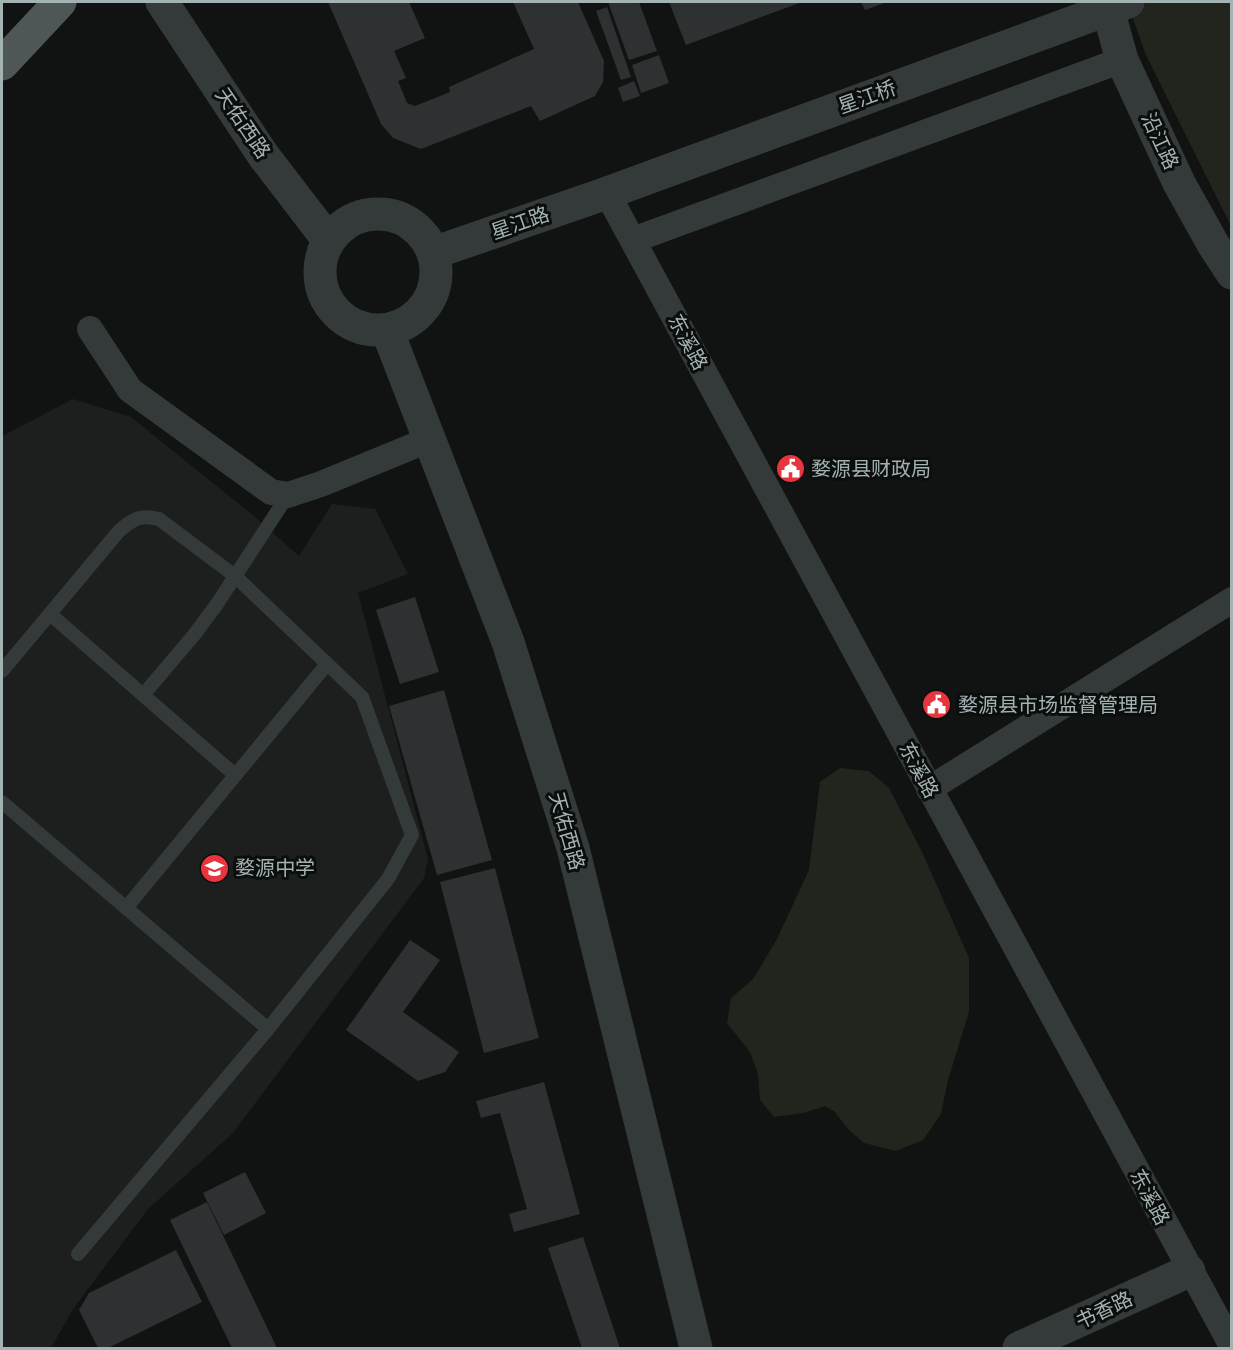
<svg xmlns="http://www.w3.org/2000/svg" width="1233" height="1350" font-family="'Sofia Sans Condensed','Noto Sans SC',sans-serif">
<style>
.built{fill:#1d1f1f}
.green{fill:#22251e}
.building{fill:#2e3131}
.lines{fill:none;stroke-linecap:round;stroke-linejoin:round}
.service{stroke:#343939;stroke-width:14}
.minor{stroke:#343939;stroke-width:26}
.tertiary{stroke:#343939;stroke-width:33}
.primary{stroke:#4e5656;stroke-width:33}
.tertiary-bridge{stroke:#343939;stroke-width:33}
.labels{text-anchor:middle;stroke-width:6;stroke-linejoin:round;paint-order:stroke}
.street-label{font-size:20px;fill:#a3b2b2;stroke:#0c0d0d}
.poi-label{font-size:20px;fill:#a3b2b2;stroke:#0c0d0d;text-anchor:start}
</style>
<rect width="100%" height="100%" fill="#111212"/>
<path class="built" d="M73 399 131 417 254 516 299 556 332 504 375 509 408 574 358 593 428 859 424 878 232 1134 148 1209 73 1309 51 1348H2V436Z"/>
<g class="green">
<path d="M1127 2H1231V226L1146 55Z"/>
<path d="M840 768 869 771 889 788 922 852 969 958V1012L948 1080 941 1114 923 1140 896 1151 864 1143 849 1130 834 1111 825 1106 804 1113 774 1117 760 1100 758 1074 750 1052 727 1023 731 998 753 979 777 939 809 870 820 782Z"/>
</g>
<g class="building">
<path d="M328 2H409L425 38 394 51 406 78 398 81 407 103 415 106 450 92 449 87 534 49 513 2H578L604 61 603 82 595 96 540 121 531 106 421 149 393 138 381 124Z"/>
<path d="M608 2H639L657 51 629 60Z"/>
<path d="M669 2H802L686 45Z"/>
<path d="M861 2H887L865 10Z"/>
<path d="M607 7 631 77 621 80 596 11Z"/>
<path d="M659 55 669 83 641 93 632 65Z"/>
<path d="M634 81 640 96 623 102 618 88Z"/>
<path d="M415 597 439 672 400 684 376 610Z"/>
<path d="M444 690 492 860 437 875 389 706Z"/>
<path d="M495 868 539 1038 484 1053 440 882Z"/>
<path d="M410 940 440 960 403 1012 459 1052 445 1072 418 1081 346 1030Z"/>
<path d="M544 1082 580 1214 514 1232 509 1214 527 1209 500 1113 481 1118 476 1101Z"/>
<path d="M245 1172 266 1213 224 1235 203 1193Z"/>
<path d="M207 1202 277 1348H232L170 1220Z"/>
<path d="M583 1237 620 1348H582L548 1248Z"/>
<path d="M176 1250 202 1302 108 1348H98L79 1310 89 1293Z"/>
</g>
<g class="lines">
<g class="service">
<path d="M50 614 235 775"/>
<path d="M2 671 119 531C133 519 140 514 159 519L235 576 362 697 412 835 388 879 268 1029 78 1254"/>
<path d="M143 695 194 635 217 604 288 495"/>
<path d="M2 802 268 1029"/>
<path d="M126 908 327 664"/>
</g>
<g class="minor">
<path d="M607 193 1232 1346"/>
<path d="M633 240 1122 60"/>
<path d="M90 329 130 390 271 492 288 495 321 484 428 440"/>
<path d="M929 789 1232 600"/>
</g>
<g class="tertiary">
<path d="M162 2 263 155 329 241"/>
<path d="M1106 2 1122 60 1179 183 1213 244 1232 273"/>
<circle cx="378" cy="272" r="58"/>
<path d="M433 253 607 193"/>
<path d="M387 330 508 642 573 848 696 1348"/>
<path d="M1019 1348 1189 1271"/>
</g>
<path class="primary" d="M2 64 60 2"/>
<path class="tertiary-bridge" d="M607 193 1128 2"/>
</g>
<defs>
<symbol id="civic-disc" viewBox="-11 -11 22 22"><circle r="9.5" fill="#e73540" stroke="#0c0d0d"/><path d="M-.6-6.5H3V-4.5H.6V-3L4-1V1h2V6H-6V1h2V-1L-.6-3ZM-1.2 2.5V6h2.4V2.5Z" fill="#fff"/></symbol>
<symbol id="school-disc" viewBox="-11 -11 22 22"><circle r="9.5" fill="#e73540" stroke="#0c0d0d"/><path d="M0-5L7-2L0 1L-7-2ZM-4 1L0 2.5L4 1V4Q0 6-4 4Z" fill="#fff"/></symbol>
</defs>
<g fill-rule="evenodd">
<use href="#civic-disc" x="774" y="452" width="33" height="33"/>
<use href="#civic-disc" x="920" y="688" width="33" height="33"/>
<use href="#school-disc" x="198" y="852" width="33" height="33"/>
</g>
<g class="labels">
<g class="street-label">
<text transform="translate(867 97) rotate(-20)" y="7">星江桥</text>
<text transform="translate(243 123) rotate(56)" y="7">天佑西路</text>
<text transform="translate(1160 141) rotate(65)" y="7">沿江路</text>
<text transform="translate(520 223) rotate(-19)" y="7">星江路</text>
<text transform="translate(688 342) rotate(62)" y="7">东溪路</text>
<text transform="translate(919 770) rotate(62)" y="7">东溪路</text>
<text transform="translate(567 831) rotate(74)" y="7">天佑西路</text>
<text transform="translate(1150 1197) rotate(62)" y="7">东溪路</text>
<text transform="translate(1104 1310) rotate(-25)" y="7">书香路</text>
</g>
<g class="poi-label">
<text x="811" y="476">婺源县财政局</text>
<text x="958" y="712">婺源县市场监督管理局</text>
<text x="235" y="875">婺源中学</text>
</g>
</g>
<rect width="1233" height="1350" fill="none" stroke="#a3b2b2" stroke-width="6"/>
</svg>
